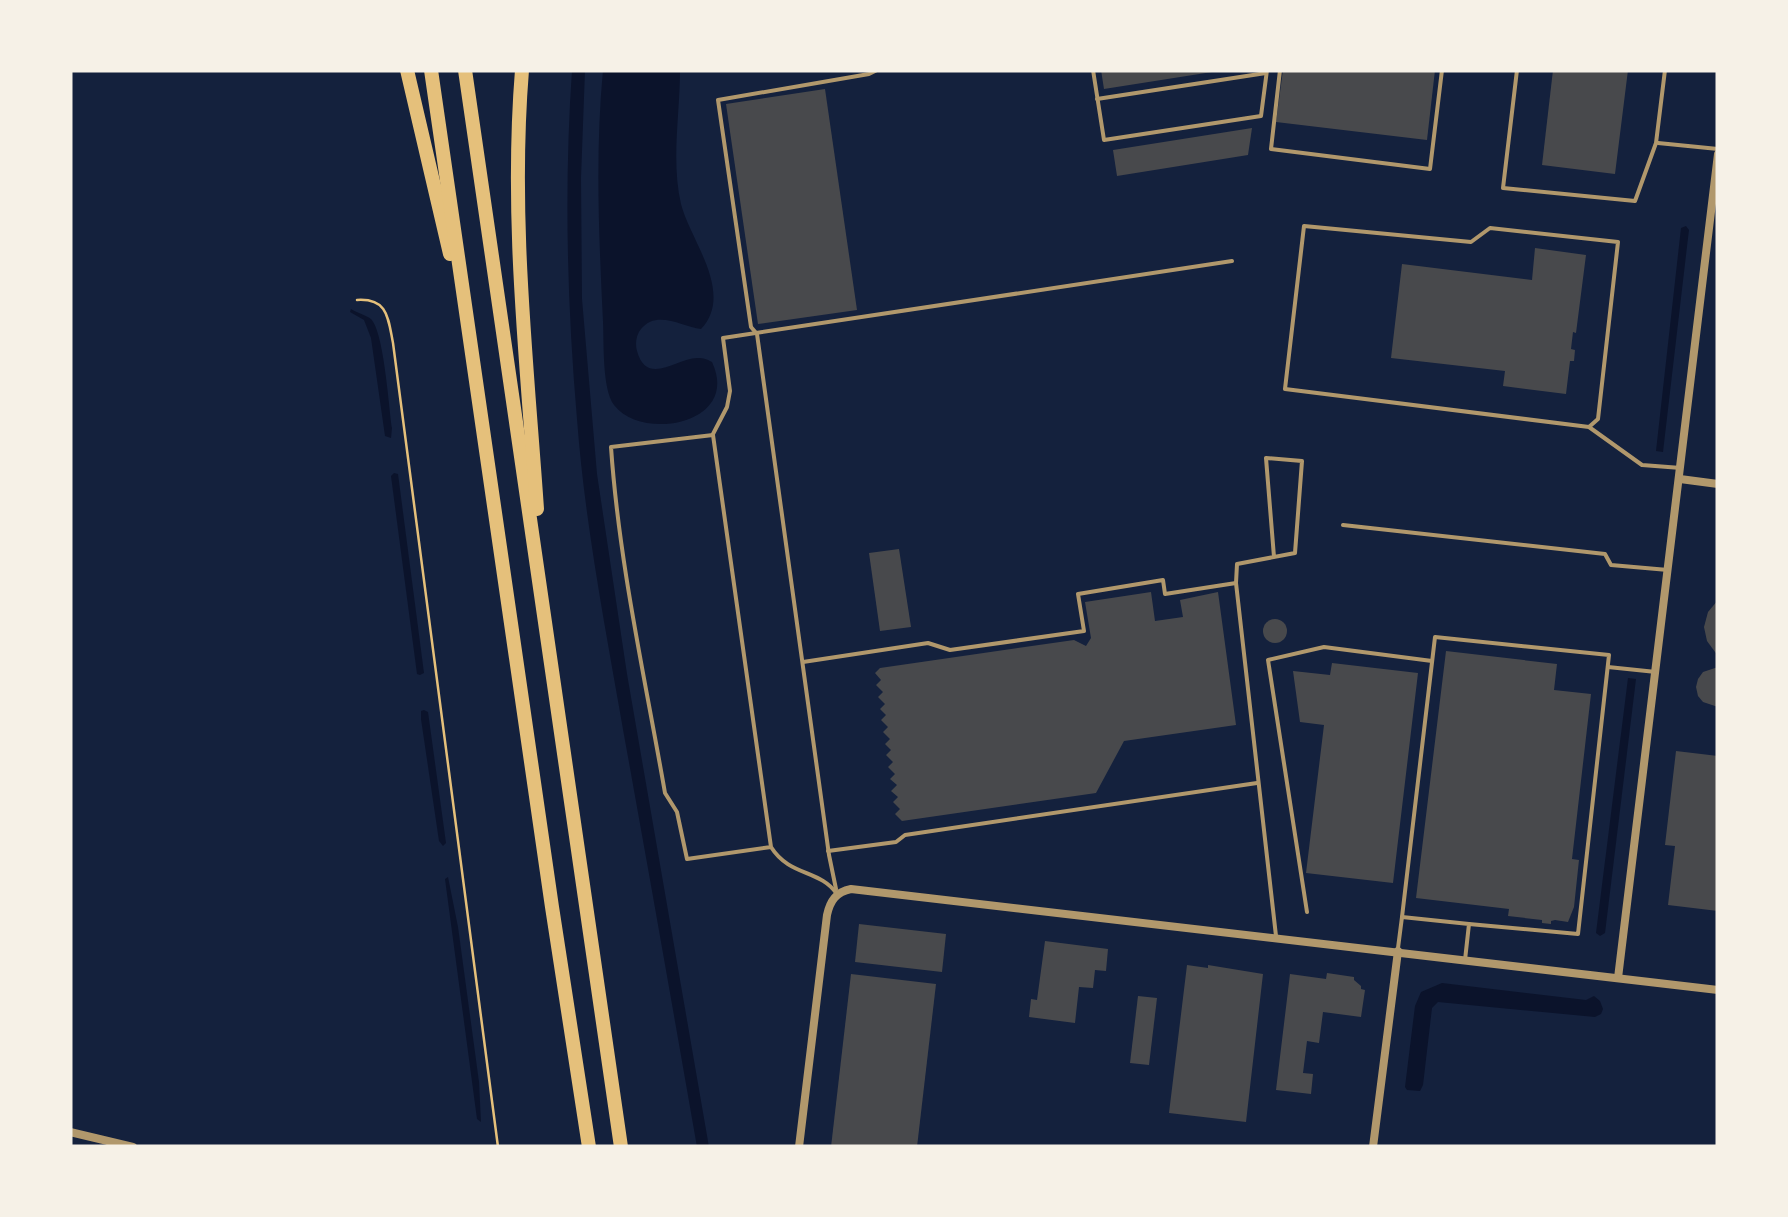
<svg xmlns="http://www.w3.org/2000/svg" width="1788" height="1217" font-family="'Varela Round',sans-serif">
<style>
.water{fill:#0b132b}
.building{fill:#48494c}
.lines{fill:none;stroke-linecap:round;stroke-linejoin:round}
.path{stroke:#e5c07b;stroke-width:2.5}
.service{stroke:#b1986c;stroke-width:4}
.minor{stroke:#b1986c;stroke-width:8}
.motorway{stroke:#e5c07b;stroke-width:14}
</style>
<rect width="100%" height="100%" fill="#14213d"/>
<g class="water">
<path d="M572 70H585L581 178 582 299 597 474 627 674 709 1147H697C673 1010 649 872 624 735 606 631 585 525 577 419 567 303 564 187 572 70Z"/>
<path d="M603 70H680C680 114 671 161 681 204 690 240 735 293 701 329 683 327 657 309 641 329 636 335 635 344 637 351 647 387 677 358 697 358 705 358 706 359 712 362 741 424 642 442 614 405 602 389 604 343 603 322 599 238 595 154 603 70Z"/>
<path d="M1686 226 1689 230 1688 238 1663 452 1656 451 1681 228Z"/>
<path d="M351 309C356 312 367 316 371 319 384 332 389 408 392 428L391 438 385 436 371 338 364 320 350 312Z"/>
<path d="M394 473 398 474 424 673 420 675 417 674 391 476Z"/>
<path d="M1628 678 1636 679 1605 933 1600 936 1596 933Z"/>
<path d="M424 710 428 712 446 843 443 846 439 841 421 719V711Z"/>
<path d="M448 877 458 927 479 1082 481 1122 477 1119 445 879Z"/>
<path d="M1442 983 1586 1000 1594 996 1600 1001 1603 1009 1601 1014 1595 1017 1438 1002 1432 1008 1423 1085 1420 1091 1407 1090 1405 1087 1415 1006 1421 992Z"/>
</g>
<g class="building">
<path d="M1101 70H1212V72L1104 89Z"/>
<path d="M1283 70H1435L1427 140 1276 122Z"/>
<path d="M1553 70H1628L1615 174 1542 165Z"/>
<path d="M825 89 857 310 758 324 726 104Z"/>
<path d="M1252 128 1248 155 1117 176 1113 150Z"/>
<path d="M1535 248 1586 255 1576 333 1573 332 1571 349 1575 350 1574 361H1570L1566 394 1503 386 1505 371 1391 358 1402 264 1532 280Z"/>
<path d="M899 549 911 627 880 631 869 553Z"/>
<path d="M1151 592 1155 621 1183 617 1180 600 1218 592 1236 725 1124 741 1096 793 902 821 895 814 900 809 893 802 898 797 891 791 897 785 890 779 895 774 888 767 893 762 886 755 891 750 885 744 890 739 883 732 888 727 881 720 886 715 880 709 885 704 878 697 883 692 876 685 881 680 875 673 880 668 1074 640 1086 646 1091 638 1085 602Z"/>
<path d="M1718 600V656L1707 641 1704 627 1708 612Z"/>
<circle cx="1275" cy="631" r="12"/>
<path d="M1446 651 1557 664 1554 690 1591 694 1572 859 1579 860 1574 907 1568 922 1555 920 1551 921V924L1542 923V920L1508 916 1509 909 1416 898Z"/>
<path d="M1332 663 1418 673 1393 883 1306 873 1324 725 1300 722 1293 671 1330 675Z"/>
<path d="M1718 667V707L1703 702 1698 696 1696 687 1698 679 1703 672Z"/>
<path d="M1676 751 1718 756V911L1668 905 1675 846 1665 845Z"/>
<path d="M859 924 946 934 942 972 855 962Z"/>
<path d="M1045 941 1108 949 1106 971 1095 970 1093 988 1079 987 1075 1023 1029 1017 1031 999 1037 1000Z"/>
<path d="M1187 965 1208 968V965L1263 974 1246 1122 1169 1113Z"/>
<path d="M1327 973 1354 977V980L1361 986V989L1365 990 1361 1017 1323 1012 1319 1043 1307 1041 1303 1073 1313 1074 1311 1094 1276 1090 1290 974 1326 979Z"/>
<path d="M851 974 936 984 917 1147H831Z"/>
<path d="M1138 996 1157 998 1149 1065 1130 1063Z"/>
</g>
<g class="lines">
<path class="path" d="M357 300C388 298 388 318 393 343L498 1147"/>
<g class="service">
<path d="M1093 70 1104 140 1261 116 1267 70"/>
<path d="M1280 70 1271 149 1430 169 1442 70"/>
<path d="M1517 70 1503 188 1635 201 1656 143 1665 70"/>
<path d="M1097 99 1266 73"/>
<path d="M1658 143 1718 149"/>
<path d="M1589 427 1598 419 1618 242 1490 228 1471 242 1304 226 1285 389 1589 427 1642 465 1681 468"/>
<path d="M713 434 727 407 730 391 723 338 1232 261"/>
<path d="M1343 525 1605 554 1611 565 1668 570"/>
<path d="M1274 557 1266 458 1302 461 1295 553 1237 564 1236 583 1276 936"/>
<path d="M803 662 928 643 950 650 1084 631 1078 594 1163 580 1165 594 1236 583"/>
<path d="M1608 667 1656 672"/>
<path d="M771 847 713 435 611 447C619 563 645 678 665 793L677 812 687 859 771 847C790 877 820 869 837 894"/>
<path d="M828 851 896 842 905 835 1257 783"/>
<path d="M836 889 829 855 757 334 751 327 718 100 869 74 877 70"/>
<path d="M1307 912 1268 660 1324 647 1432 661"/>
<path d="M1402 917 1435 637 1609 655 1578 934 1469 924"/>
<path d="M1398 948 1402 917 1469 924 1465 960"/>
</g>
<g class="minor">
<path d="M1680 479 1718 484"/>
<path d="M1618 978 1718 154"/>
<path d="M70 1132 133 1147"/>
<path d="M799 1147 827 915C830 901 836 892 851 889L1718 990"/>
<path d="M1373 1147 1398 951"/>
</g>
<g class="motorway">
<path d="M407 70 450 254"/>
<path d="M431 70 552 907 589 1147"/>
<path d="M465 70 621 1147"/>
<path d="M522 70C510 217 527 363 537 509"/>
</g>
</g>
<rect width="1788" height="1217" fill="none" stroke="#f6f1e7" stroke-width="145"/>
</svg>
